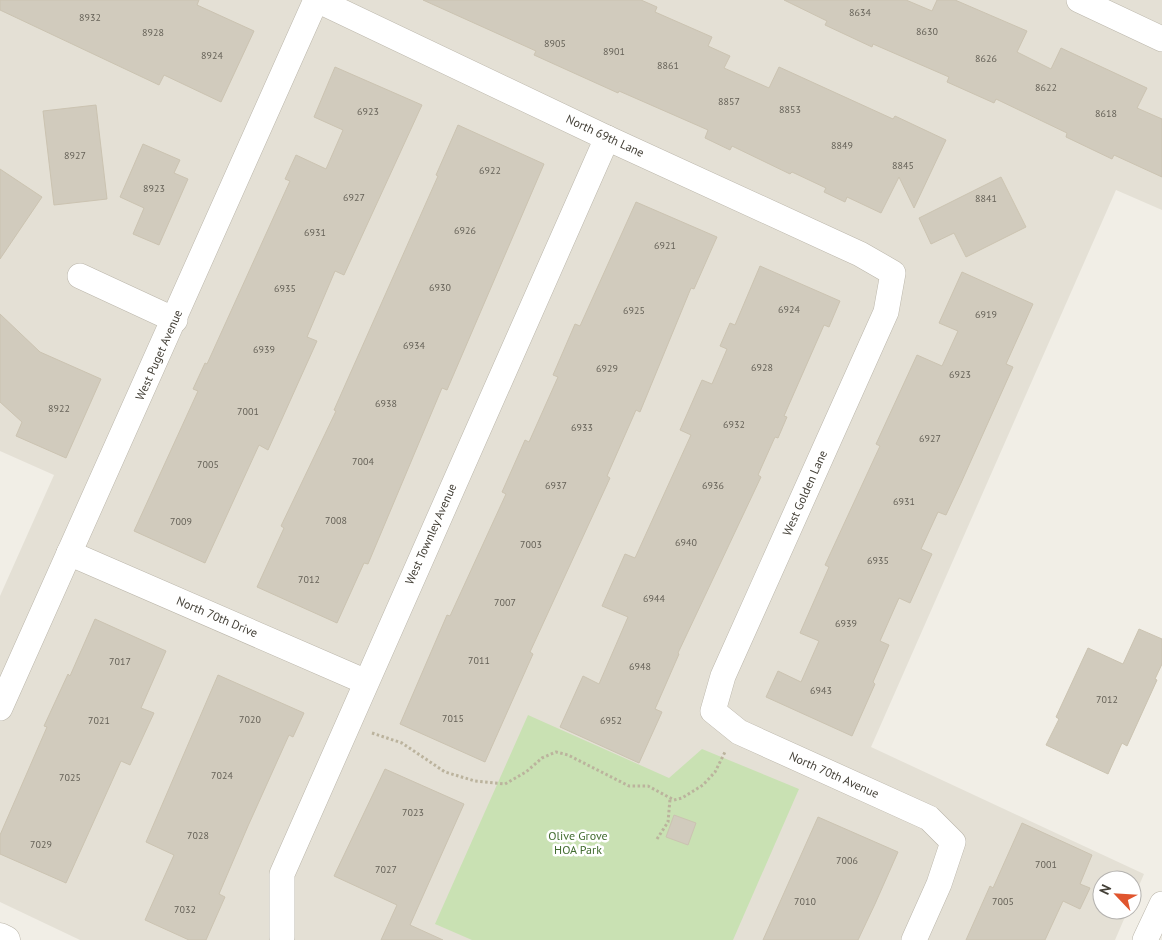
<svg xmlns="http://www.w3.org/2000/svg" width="1162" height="940" font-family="'PT Sans',sans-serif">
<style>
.residential{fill:#e4e0d5}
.green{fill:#c9e1b3}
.building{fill:#d1cbbd;stroke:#cbc3b1}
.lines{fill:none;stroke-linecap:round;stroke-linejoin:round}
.minor-casing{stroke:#bbb6aa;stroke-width:26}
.tertiary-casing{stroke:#bbb6aa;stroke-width:29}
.path{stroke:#bbb39d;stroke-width:3;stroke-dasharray:2.5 2.5;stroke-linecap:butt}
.minor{stroke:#fff;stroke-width:25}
.tertiary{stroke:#fff;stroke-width:28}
.labels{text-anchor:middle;stroke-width:5;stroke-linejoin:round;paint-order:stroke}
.number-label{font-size:10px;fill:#666258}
.street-label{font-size:12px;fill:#433f36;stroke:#fff}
.park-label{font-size:12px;fill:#436d31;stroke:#fff}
</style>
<rect width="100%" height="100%" fill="#f1eee6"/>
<path class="residential" d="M0 0H1162V210L1116 190 871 747 1144 874 1132 902V880H1102V910H1128L1115 940H80L0 902V596L54 475 0 451Z"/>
<path class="green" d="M528 715 669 778 702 749 799 789 733 940H472L435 924Z"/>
<g class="building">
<path d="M0 0H199L197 5 254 31 221 102 164 75 159 85 0 10Z"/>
<path d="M423 0H641L657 7 655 12 712 37 708 46 730 56 724 68 769 88 779 67 893 119 895 116 946 140 914 208 899 177 881 213 847 197 845 202 824 192 826 188 792 172 790 174 732 146 730 150 705 138 708 130 619 91 618 93 534 55 536 51Z"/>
<path d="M784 0H906L932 11 937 0H955L1027 31 1017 52 1051 69 1061 48 1147 88 1137 108 1162 119V177L1114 155 1112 159 1066 137 1067 133 996 99 994 103 947 82 949 77 873 44 872 47 825 25 827 21Z"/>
<path d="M335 67 422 105 344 275 335 271 307 337 317 341 268 450 259 445 205 563 134 531 198 391 193 389 205 363 207 364 290 181 285 179 296 155 326 169 343 130 314 117Z"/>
<path d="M96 105 107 199 54 205 43 111Z"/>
<path d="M458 125 544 164 447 390 442 388 368 564 364 563 337 623 257 587 284 528 281 526 336 411 334 410 438 176 436 175Z"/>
<path d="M143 144 180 160 174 173 188 179 159 245 133 234 144 208 120 197Z"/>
<path d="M0 169 42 197 0 259Z"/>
<path d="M1001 177 1026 227 966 257 954 233 931 244 919 218Z"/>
<path d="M636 202 717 237 694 289 691 288 640 412 636 410 607 476 610 478 530 652 533 654 485 762 400 724 447 615 450 616 506 494 502 492 525 440 529 442 558 377 553 375 575 324 580 326Z"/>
<path d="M760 266 840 301 829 327 824 325 784 416 787 417 778 438 775 437 758 475 761 477 678 653 679 654 655 709 662 712 639 763 560 727 583 676 599 684 628 617 602 606 625 554 635 558 691 435 680 430 702 380 712 384 727 349 720 346 730 323 735 325Z"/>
<path d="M962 272 1033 304 1006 364 1013 367 961 483 946 515 938 512 921 549 932 554 910 603 899 598 880 641 889 645 873 682 875 684 852 736 766 697 778 671 801 682 819 641 800 633 829 567 825 565 880 446 876 444 917 355 942 366 958 331 939 323Z"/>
<path d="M0 314 40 352 101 379 66 458 16 436 22 422 0 402Z"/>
<path d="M95 619 166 651 141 708 154 713 130 765 121 761 66 883 0 854V835L47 727 44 726 68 674 70 676Z"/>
<path d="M1139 629 1162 639V664L1155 679 1157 680 1127 746 1122 743 1108 774 1046 745 1059 719 1056 717 1088 648 1123 664Z"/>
<path d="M218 675 304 713 293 737 289 735 248 826 219 894 225 897 206 940H189L145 920 174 855 146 842Z"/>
<path d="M385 769 464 804 410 925 443 940H381L397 905 334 876Z"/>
<path d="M674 815 696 823 688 845 666 837Z"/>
<path d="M818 817 898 852 875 904 858 940H763Z"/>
<path d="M1022 823 1092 855 1080 884 1090 888 1080 909 1063 901 1045 940H966L990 886 993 888Z"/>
</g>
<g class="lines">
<defs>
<g id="minor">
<path d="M317 0 607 138 860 254 893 273 886 312 723 676 713 711 739 732 929 818 953 842 939 884 914 940"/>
<path d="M1079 0 1162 39"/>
<path d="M80 276 175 320"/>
<path d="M69 553 366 682"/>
<path d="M0 708 316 0"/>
<path d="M282 937V874L607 138"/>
<path d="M1145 940 1162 904"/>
</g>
<path id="tertiary" d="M0 937 6 940"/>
</defs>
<use href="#minor" class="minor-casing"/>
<use href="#tertiary" class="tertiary-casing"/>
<g class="path">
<path d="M372 733 402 743 445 772 475 781 505 784 526 772 542 758 556 752 568 755 629 786H648L674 800 682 798 703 785 715 772 725 752"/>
<path d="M657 839 668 822 670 799"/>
</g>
<use href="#minor" class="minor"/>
<use href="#tertiary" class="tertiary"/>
</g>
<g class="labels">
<g class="number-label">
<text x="860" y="16">8634</text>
<text x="90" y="21">8932</text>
<text x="927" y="35">8630</text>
<text x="153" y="36">8928</text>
<text x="555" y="47">8905</text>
<text x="614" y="55">8901</text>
<text x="212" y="59">8924</text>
<text x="986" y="62">8626</text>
<text x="668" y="69">8861</text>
<text x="1046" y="91">8622</text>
<text x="729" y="105">8857</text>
<text x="790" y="113">8853</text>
<text x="368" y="115">6923</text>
<text x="1106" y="117">8618</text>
<text x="842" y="149">8849</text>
<text x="75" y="159">8927</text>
<text x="903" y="169">8845</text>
<text x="490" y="174">6922</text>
<text x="154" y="192">8923</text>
<text x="354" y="201">6927</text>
<text x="986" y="202">8841</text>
<text x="465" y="234">6926</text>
<text x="315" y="236">6931</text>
<text x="665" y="249">6921</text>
<text x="440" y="291">6930</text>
<text x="285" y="292">6935</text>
<text x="789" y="313">6924</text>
<text x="634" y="314">6925</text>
<text x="986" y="318">6919</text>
<text x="414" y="349">6934</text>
<text x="264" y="353">6939</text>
<text x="762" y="371">6928</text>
<text x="607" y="372">6929</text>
<text x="960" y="378">6923</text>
<text x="386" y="407">6938</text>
<text x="59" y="412">8922</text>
<text x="248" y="415">7001</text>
<text x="734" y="428">6932</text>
<text x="582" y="431">6933</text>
<text x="930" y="442">6927</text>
<text x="363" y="465">7004</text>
<text x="208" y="468">7005</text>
<text x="556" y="489">6937</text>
<text x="713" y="489">6936</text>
<text x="904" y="505">6931</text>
<text x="336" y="524">7008</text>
<text x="181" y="525">7009</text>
<text x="686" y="546">6940</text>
<text x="531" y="548">7003</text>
<text x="878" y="564">6935</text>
<text x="309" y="583">7012</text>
<text x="654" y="602">6944</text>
<text x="505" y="606">7007</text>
<text x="846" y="627">6939</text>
<text x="479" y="664">7011</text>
<text x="120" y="665">7017</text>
<text x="640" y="670">6948</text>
<text x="821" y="694">6943</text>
<text x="1107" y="703">7012</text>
<text x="453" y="722">7015</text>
<text x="250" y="723">7020</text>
<text x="99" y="724">7021</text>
<text x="611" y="724">6952</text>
<text x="222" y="779">7024</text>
<text x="70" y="781">7025</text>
<text x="413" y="816">7023</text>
<text x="198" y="839">7028</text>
<text x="41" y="848">7029</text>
<text x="847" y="864">7006</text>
<text x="1046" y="868">7001</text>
<text x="386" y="873">7027</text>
<text x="805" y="905">7010</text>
<text x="1003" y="905">7005</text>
<text x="185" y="913">7032</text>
</g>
<g class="street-label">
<text transform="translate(605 136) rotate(25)" y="4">North 69th Lane</text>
<text transform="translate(159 355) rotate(-66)" y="4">West Puget Avenue</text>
<text transform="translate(805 493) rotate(-66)" y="4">West Golden Lane</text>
<text transform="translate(431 534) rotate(-66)" y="4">West Townley Avenue</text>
<text transform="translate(217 617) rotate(23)" y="4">North 70th Drive</text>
<text transform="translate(834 775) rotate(24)" y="4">North 70th Avenue</text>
</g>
<g class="park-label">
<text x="578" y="840">Olive Grove<tspan x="578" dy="14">HOA Park</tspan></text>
</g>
</g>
<g transform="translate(1117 895) rotate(295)"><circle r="24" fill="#ffffff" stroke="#b4b2af"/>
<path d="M0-4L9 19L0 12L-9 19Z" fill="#e0552e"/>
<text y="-8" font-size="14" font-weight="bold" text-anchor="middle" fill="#433f36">N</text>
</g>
</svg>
